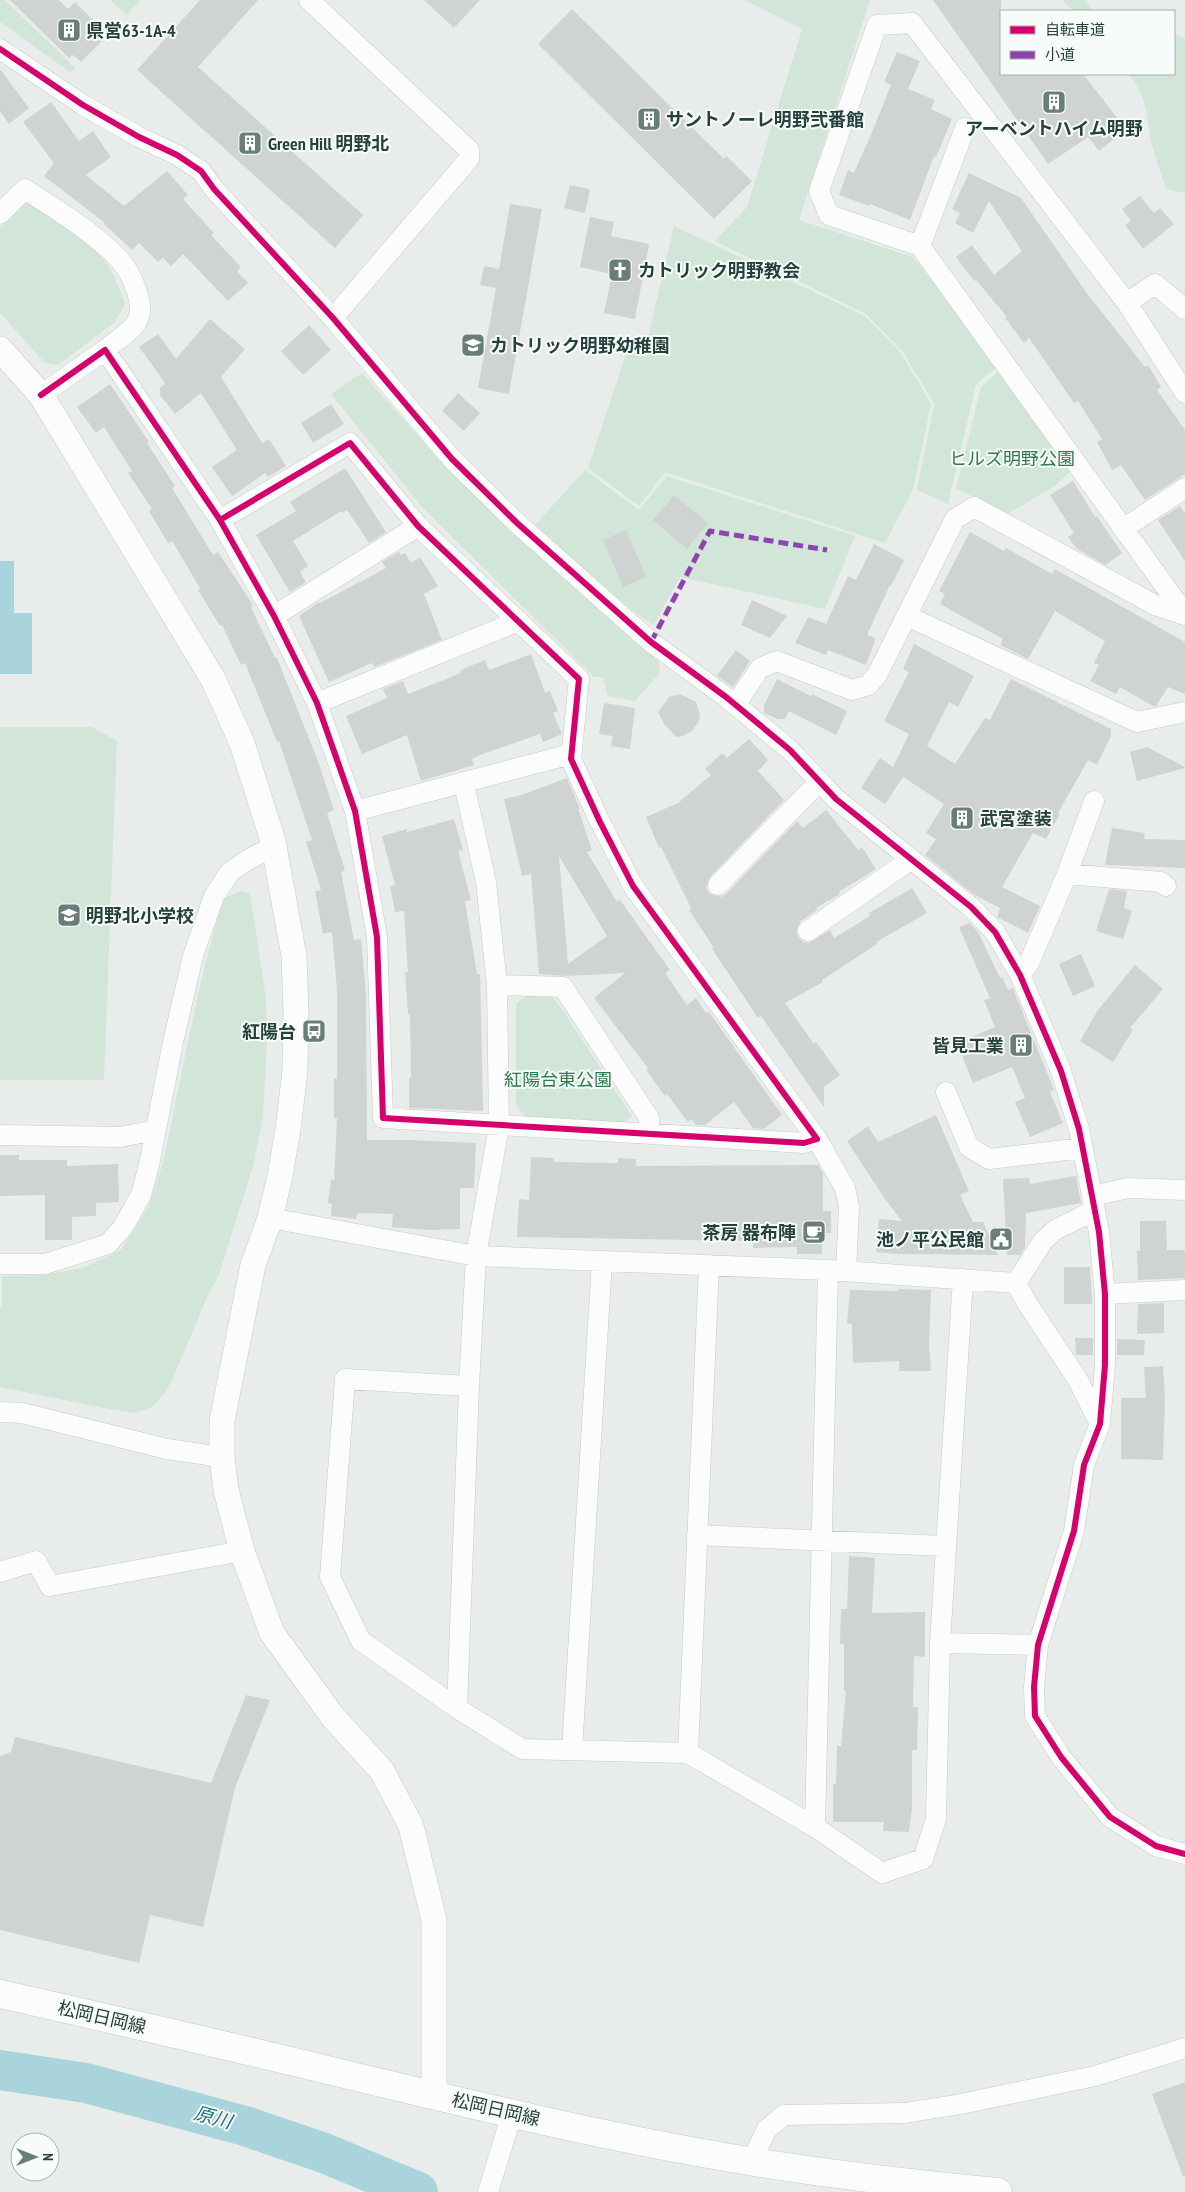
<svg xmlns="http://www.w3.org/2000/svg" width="1185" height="2192" viewBox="0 0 1185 2192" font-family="'PT Sans Narrow','Noto Sans JP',sans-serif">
<rect width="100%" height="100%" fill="#e8edeb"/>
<!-- green -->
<path fill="#d1e6d8" d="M0 0H5L75 68 71 73 0 22Z
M110 0H141L126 15Z
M745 0H870L799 220 913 257 999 366 976 384 948 504 917 490 934 404 903 352 866 314 715 241 747 207 802 29Z
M1062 0H1086L1093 11H1073Z
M1174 33 1185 39V193L1166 189C1161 174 1156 159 1152 145 1146 118 1148 94 1127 74H1174Z
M26 203C45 209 97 248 107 264 115 277 120 290 125 304L114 323 58 365 45 363 0 313V228Z
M674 226 865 316 901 353 931 404 913 490 885 543 665 472 639 506 588 468 631 339 647 342Z
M1001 369 1075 467 1055 486 1009 513 956 489 981 387Z
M362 373 441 462 659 662 660 673 635 701 608 696 603 677H594L422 507 331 394Z
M585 470 639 510 667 476 855 536 825 609 680 577 654 625 614 599 533 527Z
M0 727H92L117 741 104 1080H0Z
M241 891 250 893 266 999 267 1044 263 1116 253 1166 219 1275 207 1297 174 1376 165 1393 152 1407 135 1413 109 1409 0 1387V1309L2 1307V1276L45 1275 85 1267 121 1250 149 1206 163 1163 199 989 221 904 226 897Z
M529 994 551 996 560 1006 632 1116 621 1126 526 1118 516 1104V1004Z"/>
<!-- water -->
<path fill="#a9d4db" d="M0 561H14V613H32V674H0Z"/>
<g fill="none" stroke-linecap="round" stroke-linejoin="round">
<!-- river -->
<path stroke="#a9d4db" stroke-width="40" d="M0 2070 86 2083 245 2126 324 2153 418 2192"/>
</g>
<!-- building -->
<path fill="#cfd4d2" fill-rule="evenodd" d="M10 0H59L68 9 75 2 100 27 94 34 102 41 81 62 73 55 69 58Z
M200 0H258L198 67 363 215 335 248 137 70Z
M424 0H480L454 28Z
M933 0H1001V74H1083L1126 129 1099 151 1088 137 1048 164Z
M572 9 724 159 726 156 752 181 714 219 538 44Z
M897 52 920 61 908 89 935 100 931 109 952 119 936 157 934 156 910 220 870 204 869 206 839 195 848 170 854 173 872 132 891 85 884 82Z
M0 69 29 108 9 124 0 111Z
M51 102 79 141 93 131 111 157 86 175 124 206 167 171 188 195 183 199 214 233 211 235 241 267 237 271 248 283 228 301 183 254 171 266 163 258 158 262 139 243 132 250 104 224 105 223 44 176 54 163 23 122Z
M969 173 1021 198 1086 292 1145 367 1148 365 1161 387 1157 390 1185 430V474L1145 500 1121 465 1112 470 1097 442 1102 439 1078 401 1074 403 1029 338 1024 343 1005 318 1007 317 976 280 974 281 956 257 972 245 994 275 1022 251 989 201 973 233 955 223 960 213 952 209Z
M570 185 590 189 585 213 564 208Z
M1140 196 1154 213 1160 208 1174 224 1143 249 1125 225 1131 221 1122 209Z
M510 204 542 209 509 394 478 388 496 288 480 285 484 266 499 269Z
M590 217 614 222 611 236 649 244 635 319 604 313 612 274 580 267Z
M210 319 245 349 221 377 262 443 269 439 286 466 268 477 265 473 232 496 212 467 237 450 201 393 175 414 160 395V388L165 384 163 380 139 347 158 334 176 359Z
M309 325 331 350 303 375 281 351Z
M110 384 149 442 147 443 175 486 172 488 213 555 218 552 253 605 251 607 275 658H277L318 761 334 810 327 813 345 870 341 872 354 940 361 939 366 994 367 1140H409L476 1143 474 1188H460V1229L429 1230 392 1227 393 1214 357 1213 356 1219 331 1216 332 1204 328 1203 331 1179 334 1180 337 1118H334V1079H337V989L332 932 323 934 315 891 321 890 306 842 312 840 279 741 277 742 245 663 241 665 222 625 220 626 198 590 200 588 172 541 168 543 149 511 152 509 128 473 132 471 104 427 96 433 77 407Z
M458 393 480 413 464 431 442 411Z
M331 404 344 424 313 443 301 423Z
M345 468 386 532 369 543 347 510 342 513 341 511 293 541 308 566 300 572 306 582 290 592 256 535 296 511 290 502Z
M1073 481 1095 517 1097 516 1122 553 1105 565 1077 549 1068 537 1074 533 1050 495Z
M674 495 708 523 687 549 653 520Z
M1180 506 1185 513V561L1158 520Z
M626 530 646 577 623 587 603 540Z
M970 532 1004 551 1006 548 1052 574 1055 569 1185 642V694L1168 687 1156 706H1153L1120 687 1116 694 1090 681 1099 665 1094 663 1105 641 1055 611 1028 659 1000 645 1003 639 940 604 945 594 939 591Z
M874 544 904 560 891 586 890 585 867 635 876 638 866 665 828 650 826 655 795 643 808 617 826 624 848 576 856 580Z
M399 552 401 555 405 553 411 563 420 557 438 586 424 594 442 640 374 667 372 663 329 682 299 616 319 602 320 603 386 568 382 562Z
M752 600 787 616 770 638 741 625Z
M914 644 974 676 958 707 949 702 927 746 955 764 985 718 990 720 1011 679 1111 729V736L1097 765 1088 760 1058 813 1060 814 1046 839 1033 833 1002 887 1040 906 1028 933 997 917 1000 908 973 894 925 855 936 839 926 833 944 804 903 777 885 804 861 788 880 758 893 767 909 734 884 721 909 672 903 669Z
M736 650 750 661 733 687 717 676Z
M531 654 545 693 550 691 558 711 553 713 562 734 543 742 540 734 480 755 472 759 474 765 421 781 407 735 362 754 346 716 387 698 383 689 403 681 408 694 461 673 460 670 485 660 489 670Z
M777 679 811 696 812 694 847 711 836 735 789 711 785 719H778L764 713V705Z
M680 694 696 702 700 715 699 721 692 731 683 736 676 737 664 724 658 712 669 697Z
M604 703 635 708 630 749 611 746 613 736 599 734Z
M749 739 768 760 758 771 784 800 710 877 706 888 710 894 721 897 726 894 797 821 803 828 826 810 858 850 862 847 876 869 839 892 840 894 816 908 817 910 801 921 796 932 799 938 803 942 809 943 830 930 834 938 870 916 869 913 912 888 927 913 876 942 877 944 822 980 823 982 785 1003 814 1044 816 1042 840 1075 824 1087V1107L761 1016 758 1018 712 949 714 948 689 910 691 908 661 847 659 848 646 817 678 803 711 775 705 769 722 753 727 758Z
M1147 747 1185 767V768L1137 781 1130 752Z
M567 778 580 809H578L592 850 587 852 617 902 620 900 670 970 665 973 687 1005 696 998 706 1013 709 1012 782 1115 764 1129 753 1128 734 1102 705 1125H696L692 1119 688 1122 667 1094 665 1096 646 1070 648 1068 594 998 625 973 567 976 539 974 531 874 522 876 504 799 522 795ZM559 856 607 936 568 964Z
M454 819 463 850 458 851 471 900 465 901 477 974H480L483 1111 409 1108V1078H411L410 1014H408L405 972H408L404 911 395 912 390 886 395 885 382 836 407 829V832Z
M1112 828 1145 833 1144 839 1185 840V868L1105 865Z
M1109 889 1127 891 1124 908 1132 911 1123 939 1096 931Z
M970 923 978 932 1000 978 1002 977 1008 990 1013 988 1054 1090 1050 1092 1063 1123 1030 1137 1015 1102 1025 1098 1012 1067 973 1083 957 1043 995 1027 984 1000 990 998 959 927Z
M1081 954 1095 986 1073 996 1059 964Z
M1135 965 1163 989 1130 1028 1133 1030 1113 1062 1080 1041 1098 1010Z
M936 1115 969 1191 960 1195 973 1222H983L998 1255 898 1254 876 1252 879 1219 902 1221 885 1199 847 1141 868 1126 878 1142Z
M0 1155H19V1160H67V1166L118 1164 119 1202 96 1203V1216L72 1217V1240H45V1195L0 1196Z
M531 1157 554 1158V1162L618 1163V1158L636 1159V1166L818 1165 823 1173V1211H831V1233H822V1254H797V1247L753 1248V1241L517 1237 519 1199 529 1200Z
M1076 1176 1081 1203 1026 1213 1025 1247 1020 1255H1007L1003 1179 1029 1178 1030 1184Z
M1140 1221H1166L1167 1250H1185V1278L1138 1280 1137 1251H1140Z
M1064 1267H1090L1092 1304H1064Z
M898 1289 931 1290 929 1346 931 1371H899V1361L853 1363 852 1324 847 1323 850 1290 898 1291Z
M1164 1303V1333L1137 1334 1138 1304Z
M1075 1338H1093V1355H1076Z
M1117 1339 1145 1340 1144 1355H1117Z
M1163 1366 1165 1398 1163 1460 1121 1459V1398H1146L1144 1367Z
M849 1556 875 1558 872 1613 925 1612V1657L914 1656 913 1707H918L917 1750H912V1808L909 1832 883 1831 884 1822H833V1784H836L837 1746H841L846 1691H844V1644H840L841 1609H847Z
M246 1695 270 1700 235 1788 203 1927 150 1915 139 1963 0 1930V1756L11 1752 15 1737 211 1783Z
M1185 2082V2176H1183L1152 2094Z"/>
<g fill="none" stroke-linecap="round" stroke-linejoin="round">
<!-- minor casing -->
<g stroke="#c5cac8" stroke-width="21">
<path id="minor" d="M309 0 469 150V159L333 318
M0 49 83 105 139 137 177 155 201 171 214 189 333 318 452 459 517 523 651 642 726 697 790 750 836 799 971 907 995 932 1020 975 1061 1071 1079 1129 1099 1232 1105 1294V1365L1100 1424 1084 1465 1074 1531 1038 1645 1034 1687 1035 1716 1061 1757 1110 1817 1156 1846 1185 1854
M0 214 25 189C56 210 91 230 117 257 130 270 148 306 136 323 130 333 114 342 105 350
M920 246 965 128
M1127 303 1155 284 1185 309
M1185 393 1127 303 912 23 877 25 819 191 829 215 920 246 1185 614
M41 395 105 350 220 520 350 443 418 526 579 679 571 759 600 822 633 886 817 1139 804 1143 383 1118 377 937 355 811 317 703 274 616 220 520
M1123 529 1185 488
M274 616 418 526
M907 616 1137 722 1185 712
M317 703 519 621
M735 705 760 668 777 661 852 690 868 685 877 675 955 519 974 507 1155 605 1185 615
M355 811 571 754
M1067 874 1161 882 1166 886
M718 885 819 782
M808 931 910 860
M1020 975 1029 963 1067 874 1094 801
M497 985 563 987 649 1118V1133
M946 1092 969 1147 989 1159 1083 1148
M0 1135 120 1137 156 1130
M817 1139 845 1188 849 1207 846 1271
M1093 1196 1128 1188 1185 1190
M270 1218 476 1256 828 1270 1016 1283 1027 1303 1078 1380 1100 1424
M0 1264H45L108 1244 123 1227 141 1195 149 1165 173 1042 193 956 214 896 230 872 249 859 274 846
M1016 1283 1043 1241 1055 1230 1095 1210
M1105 1294 1185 1290
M469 1386 345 1379 330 1577 361 1641 457 1708 522 1749 688 1753 815 1827 882 1873 923 1859 936 1819 940 1643 963 1279
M0 1412 22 1413 167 1449 222 1457
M697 1535 944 1546
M0 1572 36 1561 50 1586 242 1551
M940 1643 1038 1645
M457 1708 469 1386 476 1256 499 1126 497 985 486 882 464 784
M572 1750 602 1261
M688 1753 709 1265
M815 1827 828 1270
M751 2162 767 2129 784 2115 905 2113 961 2104 1095 2076 1185 2048
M488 2192 512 2114"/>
</g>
<!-- tertiary casing -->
<g stroke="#c5cac8" stroke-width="26">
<path id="tertiary" d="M0 349 41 395 213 679 242 743 273 841 294 956 296 1011 295 1071 288 1129 280 1176 270 1218 253 1265 222 1421V1457L226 1490 242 1551 272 1633 333 1717 382 1771 411 1826 434 1920V2095"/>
</g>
<!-- secondary casing -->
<g stroke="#c3cbc8" stroke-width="29">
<path id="secondary" d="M0 1994C115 2020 230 2046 344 2074 478 2106 613 2139 749 2161 831 2175 915 2184 998 2192"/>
</g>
<!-- minor -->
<use href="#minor" stroke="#fcfcfc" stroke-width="20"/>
<!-- tertiary -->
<use href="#tertiary" stroke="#fcfcfc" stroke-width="25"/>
<!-- secondary -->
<use href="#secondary" stroke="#fcfcfc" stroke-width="28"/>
<!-- quiet -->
<path stroke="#8e44ad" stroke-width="5" stroke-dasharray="10 5" stroke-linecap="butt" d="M651 642 710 531 827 550"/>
<!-- cycleway casing -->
<g stroke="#f7fbf9" stroke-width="9">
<path id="cycleway" d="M0 49 83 105 139 137 177 155 201 171 214 189 333 318 452 459 517 523 651 642 726 697 790 750 836 799 971 907 995 932 1020 975 1061 1071 1079 1129 1099 1232 1105 1294V1365L1100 1424 1084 1465 1074 1531 1038 1645 1034 1687 1035 1716 1061 1757 1110 1817 1156 1846 1185 1854
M41 395 105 350 220 520 350 443 418 526 579 679 571 759 600 822 633 886 817 1139 804 1143 383 1118 377 937 355 811 317 703 274 616 220 520"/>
</g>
<!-- cycleway -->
<use href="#cycleway" stroke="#d6006c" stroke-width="6"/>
</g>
<!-- icons -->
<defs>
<g id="building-square" transform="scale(1.25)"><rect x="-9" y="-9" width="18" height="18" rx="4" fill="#697e78" stroke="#f7fbf9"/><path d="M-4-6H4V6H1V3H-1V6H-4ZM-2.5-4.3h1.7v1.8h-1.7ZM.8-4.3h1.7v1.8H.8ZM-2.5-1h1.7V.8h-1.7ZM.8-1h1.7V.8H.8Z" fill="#fff"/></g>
<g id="church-square" transform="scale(1.25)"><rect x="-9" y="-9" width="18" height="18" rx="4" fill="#697e78" stroke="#f7fbf9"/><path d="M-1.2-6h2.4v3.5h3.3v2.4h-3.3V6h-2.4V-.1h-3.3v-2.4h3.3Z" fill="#fff"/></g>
<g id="school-square" transform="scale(1.25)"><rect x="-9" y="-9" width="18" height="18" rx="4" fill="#697e78" stroke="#f7fbf9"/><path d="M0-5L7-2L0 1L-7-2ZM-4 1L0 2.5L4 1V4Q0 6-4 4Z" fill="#fff"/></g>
<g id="bus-square" transform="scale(1.25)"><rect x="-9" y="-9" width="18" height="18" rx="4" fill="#697e78" stroke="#f7fbf9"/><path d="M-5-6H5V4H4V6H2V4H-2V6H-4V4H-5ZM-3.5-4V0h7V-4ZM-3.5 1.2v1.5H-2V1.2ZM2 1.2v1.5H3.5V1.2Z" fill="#fff"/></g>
<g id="cafe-square" transform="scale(1.25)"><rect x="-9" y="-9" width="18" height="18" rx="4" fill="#697e78" stroke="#f7fbf9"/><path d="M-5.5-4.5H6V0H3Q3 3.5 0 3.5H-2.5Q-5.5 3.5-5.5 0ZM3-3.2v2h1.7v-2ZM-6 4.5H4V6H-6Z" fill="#fff"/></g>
<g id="civic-square" transform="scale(1.25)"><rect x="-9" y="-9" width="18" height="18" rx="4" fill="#697e78" stroke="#f7fbf9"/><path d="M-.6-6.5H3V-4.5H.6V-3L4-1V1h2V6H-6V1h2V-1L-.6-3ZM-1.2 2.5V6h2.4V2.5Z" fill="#fff"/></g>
</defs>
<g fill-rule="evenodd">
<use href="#building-square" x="69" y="30"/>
<use href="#building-square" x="1054" y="102"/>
<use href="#building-square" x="649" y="119"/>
<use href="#building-square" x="250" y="143"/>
<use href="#church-square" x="620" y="270"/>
<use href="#school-square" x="473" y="345"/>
<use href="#building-square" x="962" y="818"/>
<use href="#school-square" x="69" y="915"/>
<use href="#bus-square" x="314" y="1031"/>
<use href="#building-square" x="1021" y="1045"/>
<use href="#cafe-square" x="814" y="1232"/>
<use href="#civic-square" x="1001" y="1239"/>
</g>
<g text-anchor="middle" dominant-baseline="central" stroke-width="4" stroke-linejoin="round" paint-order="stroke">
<!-- poi labels -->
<g font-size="18" font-weight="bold" fill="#24423a" stroke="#f7fbf9" text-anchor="start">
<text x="86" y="30">県営63-1A-4</text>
<text x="666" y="119">サントノーレ明野弐番館</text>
<text x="1054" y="128" text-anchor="middle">アーベントハイム明野</text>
<text x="268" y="143">Green Hill 明野北</text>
<text x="638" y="270">カトリック明野教会</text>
<text x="490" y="345">カトリック明野幼稚園</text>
<text x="980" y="818">武宮塗装</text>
<text x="86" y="915">明野北小学校</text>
<text x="296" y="1031" text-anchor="end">紅陽台</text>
<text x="1004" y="1045" text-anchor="end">皆見工業</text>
<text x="796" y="1232" text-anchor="end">茶房 器布陣</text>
<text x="984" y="1239" text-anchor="end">池ノ平公民館</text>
</g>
<!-- park labels -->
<g font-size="18" fill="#2d7a4b" stroke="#f7fbf9">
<text x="1012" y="458">ヒルズ明野公園</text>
<text x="558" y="1079">紅陽台東公園</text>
</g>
<!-- street labels -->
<g font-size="18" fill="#24423a" stroke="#f7fbf9">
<text transform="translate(102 2017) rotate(13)">松岡日岡線</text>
<text transform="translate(496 2109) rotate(13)">松岡日岡線</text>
</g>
<!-- water labels -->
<g font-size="19" font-style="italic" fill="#1c6f80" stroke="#f7fbf9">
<text transform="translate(213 2117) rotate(15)">原川</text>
</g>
</g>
<!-- legend -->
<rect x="1000" y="10" width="175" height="65" fill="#f7fbf9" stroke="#a3b1ad"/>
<rect x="1010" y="26" width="25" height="8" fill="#d6006c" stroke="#a3b1ad"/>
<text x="1045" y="35" font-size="15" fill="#24423a">自転車道</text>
<rect x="1010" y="51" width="25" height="8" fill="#8e44ad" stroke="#a3b1ad"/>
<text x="1045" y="60" font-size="15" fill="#24423a">小道</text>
<!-- north arrow -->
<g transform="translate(35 2157) rotate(90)"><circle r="24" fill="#f7fbf9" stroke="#a3b1ad"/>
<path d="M0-4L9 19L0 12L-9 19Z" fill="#697e78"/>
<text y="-8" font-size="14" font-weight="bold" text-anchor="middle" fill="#24423a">N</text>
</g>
</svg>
